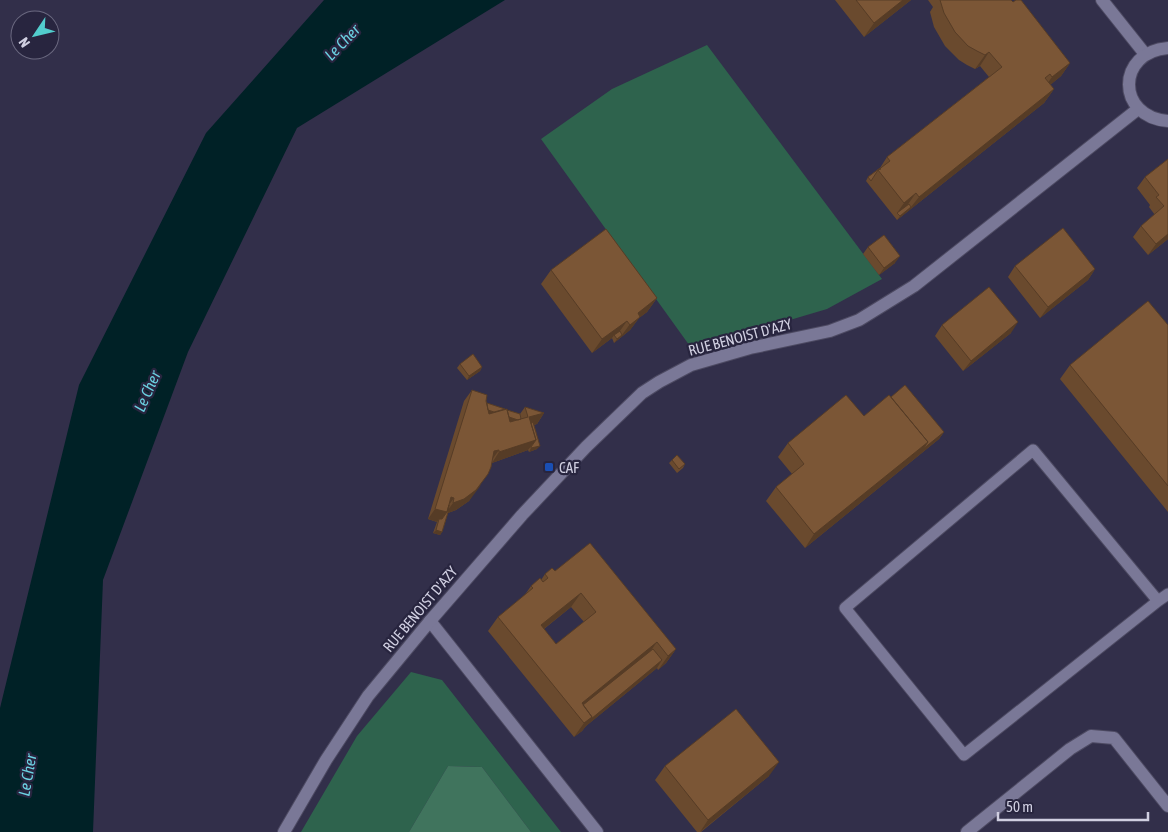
<svg xmlns="http://www.w3.org/2000/svg" width="1168" height="832" viewBox="0 0 1168 832" font-family="'Asap Condensed',sans-serif">
<rect width="100%" height="100%" fill="#322f4a"/>
<!-- green -->
<path fill="#2e634d" d="M707 45 882 279 827 309 692 349 541 139 612 89Z
M411 672 442 680 561 832H531L482 767 448 766 409 832H301L357 736Z"/>
<!-- forest -->
<path fill="#40745d" d="M448 766 482 767 531 832H409Z"/>
<!-- water -->
<path fill="#002126" d="M324 0H505L297 128 188 352 103 580 93 832H0V708L79 385 206 133Z"/>
<g fill="none" stroke-linecap="round" stroke-linejoin="round">
<!-- service casing -->
<g stroke="#4d4a62" stroke-width="13">
<path id="service" d="M1158 601 1033 450 845 608 964 755 1158 601 1168 594"/>
</g>
<!-- minor casing -->
<g stroke="#4d4a62" stroke-width="14">
<path id="minor" d="M1102 0 1145 54
M430 621 597 832
M967 832 1070 749 1091 736 1114 738 1168 806"/>
</g>
<!-- tertiary casing -->
<g stroke="#4d4a62" stroke-width="14">
<path id="tertiary" d="M1168 48C1116 52 1116 117 1168 121
M284 832 326 760 368 696 430 621 522 515 586 447 642 393 659 382 691 365 750 348 830 331 859 320 914 286 1138 109"/>
</g>
<!-- service -->
<use href="#service" stroke="#7a7897" stroke-width="11"/>
<!-- minor -->
<use href="#minor" stroke="#7a7897" stroke-width="12"/>
<!-- tertiary -->
<use href="#tertiary" stroke="#7a7897" stroke-width="12"/>
</g>
<!-- wall -->
<path fill="#6a4a2e" fill-rule="evenodd" d="M835 0H911L864 37Z
M928 0H1011L1070 63 1061 76 1050 85 1054 89 1044 103 897 220 866 181 868 177 880 168 887 157 989 77 980 66 975 69 967 65 959 60 945 46 934 27 930 12 933 7Z
M1168 159V239L1148 255 1133 237 1141 226 1155 215 1149 207 1150 205 1137 188 1145 177Z
M868 247 895 263 879 275 863 254Z
M1015 266 1095 269 1088 280 1040 318 1008 277Z
M551 270 657 298 647 312 639 318 630 330 614 343 612 338 592 353 541 284Z
M942 325 1011 333 963 371 935 336Z
M1168 325V512L1060 379 1070 365Z
M460 364 482 367 480 371 467 380 457 368Z
M472 390 486 401 487 403 520 414 525 407 544 413 537 424 534 425 537 449 529 452 528 450 492 463 469 501 456 510 448 513 442 532 440 535 433 533 437 522 428 519 464 401Z
M891 397 944 432 939 439 805 548 766 501 776 487 792 474 778 457 788 443 864 416Z
M672 460 685 464 683 468 677 473 669 463Z
M555 571 676 649 666 663 658 670 657 668 586 726 582 731 574 737 488 631 498 617 524 596 531 586 541 580 545 574ZM571 607 584 622 556 644 544 629Z
M665 766 769 776 701 832H697L655 780Z"/>
<!-- shaded-wall -->
<path fill="#563c26" d="M903 0H911L864 37 874 23Z
M989 52 980 66 975 69 985 55Z
M1070 63 1061 76 1038 95 1045 87 1052 77Z
M1054 89 1044 103 897 220 900 216 911 207 919 197Z
M916 193 906 207 897 213 904 203Z
M1168 234V239L1148 255 1156 244Z
M900 256 895 263 879 275 884 268Z
M1095 269 1088 280 1040 318 1048 307Z
M657 298 647 312 639 318 630 330 614 343 617 339 622 335 638 313Z
M627 321 617 335H614L612 338 592 353 602 339Z
M1018 322 1011 333 963 371 971 361Z
M482 367 480 371 467 380 469 376Z
M481 408 521 421 519 424 478 412Z
M544 413 537 424 525 427 529 417Z
M944 432 939 439 918 456 923 449Z
M536 440 528 450 492 463 499 452Z
M928 442 918 456 805 548 814 534Z
M540 446 537 449 529 452 531 448Z
M499 450 491 461 494 451Z
M481 485 469 501 456 510 445 514 453 503Z
M451 497 454 498 446 509Z
M435 509 447 512 439 523V519L437 522 428 519Z
M436 530 442 532 440 535 433 533Z
M581 593 571 607 531 639 541 625Z
M657 642 647 656 578 712 582 703Z
M676 649 666 663 658 670 668 656Z
M662 660 657 668 586 726 582 731 574 737 584 723Z
M779 762 769 776 700 832 708 820Z"/>
<!-- building -->
<path fill="#7b5636" stroke="#563c26" fill-rule="evenodd" d="M856 0H903L874 23Z
M940 0H1011L1013 2 1016 0H1021L1070 63 1052 77 1050 74 1045 78 1054 89 919 197 916 193 904 203 878 170 890 161 887 157 1002 67 989 52 985 55 977 51 968 46 955 32 944 13Z
M1168 159V234L1156 244 1141 226 1164 206 1156 197 1159 195 1145 177Z
M880 168 881 169 878 170 871 181 868 177Z
M909 204 911 207 900 216 897 213Z
M1063 228 1095 269 1048 307 1015 266Z
M606 229 657 298 638 313 640 317 630 325 627 321 602 339 551 270Z
M884 235 900 256 884 268 868 247Z
M989 287 1018 322 971 361 942 325Z
M1148 301 1168 325V486L1070 365Z
M620 331 622 335 617 339 614 335Z
M473 354 482 367 469 376 460 364Z
M905 385 944 432 923 449 928 442 891 397Z
M472 390 487 395 486 401 489 414 507 409 510 422 528 417 525 407 544 413 529 417 536 440 499 452V450L494 451 491 467 488 474 476 490 464 499 453 503 454 498 451 497 447 512 435 509Z
M846 395 864 416 889 395 928 442 814 534 776 487 804 464 788 443Z
M487 403 505 409 494 412 488 410Z
M507 410 520 414 521 419 518 420 509 417Z
M533 422 540 446 531 448V447L536 440 531 423Z
M677 455 685 464 679 469 672 460Z
M449 505 448 511 449 509 442 532 436 530 439 519H442L447 512Z
M590 543 676 649 668 656 657 642 582 703 592 717 584 723 498 617 533 588 531 586 540 578 543 582 548 578 545 574 552 568 555 571ZM581 593 596 612 556 644 541 625Z
M653 649 662 660 591 719 592 717 583 705Z
M736 709 779 762 708 820 665 766Z"/>
<!-- markers -->
<rect fill="#1a4fb4" stroke="#28253f" stroke-width="2" x="544" y="462" width="10" height="10" rx="2.5"/>
<g text-anchor="middle" dominant-baseline="central" stroke-width="4.5" stroke-linejoin="round" paint-order="stroke">
<!-- street labels -->
<g font-size="15" fill="#d0cfe1" stroke="#28253f">
<text transform="translate(740 337) rotate(-15)">RUE BENOIST D'AZY</text>
<text transform="translate(420 609) rotate(-50)">RUE BENOIST D'AZY</text>
</g>
<!-- poi labels -->
<g font-size="15" fill="#d0cfe1" stroke="#28253f" text-anchor="start">
<text x="559" y="467">CAF</text>
</g>
<!-- water labels -->
<g font-size="16" font-style="italic" fill="#6bd2e2" stroke="#28253f">
<text transform="translate(342 42) rotate(-46)">Le Cher</text>
<text transform="translate(147 391) rotate(-66)">Le Cher</text>
<text transform="translate(27 775) rotate(-80)">Le Cher</text>
</g>
</g>
<!-- north arrow -->
<g transform="translate(35 35) rotate(235)"><circle r="24" fill="#28253f" stroke="#6b6980"/>
<path d="M0-4L9 19L0 12L-9 19Z" fill="#52cdcd"/>
<text y="-8" font-size="14" font-weight="bold" text-anchor="middle" fill="#d0cfe1">N</text>
</g>
<!-- scale -->
<path d="M998 812v8h150v-8" fill="none" stroke="#d0cfe1" stroke-width="2.5"/>
<text x="1006" y="812" font-size="15" fill="#d0cfe1" stroke="#28253f" stroke-width="4" paint-order="stroke">50 m</text>
</svg>
